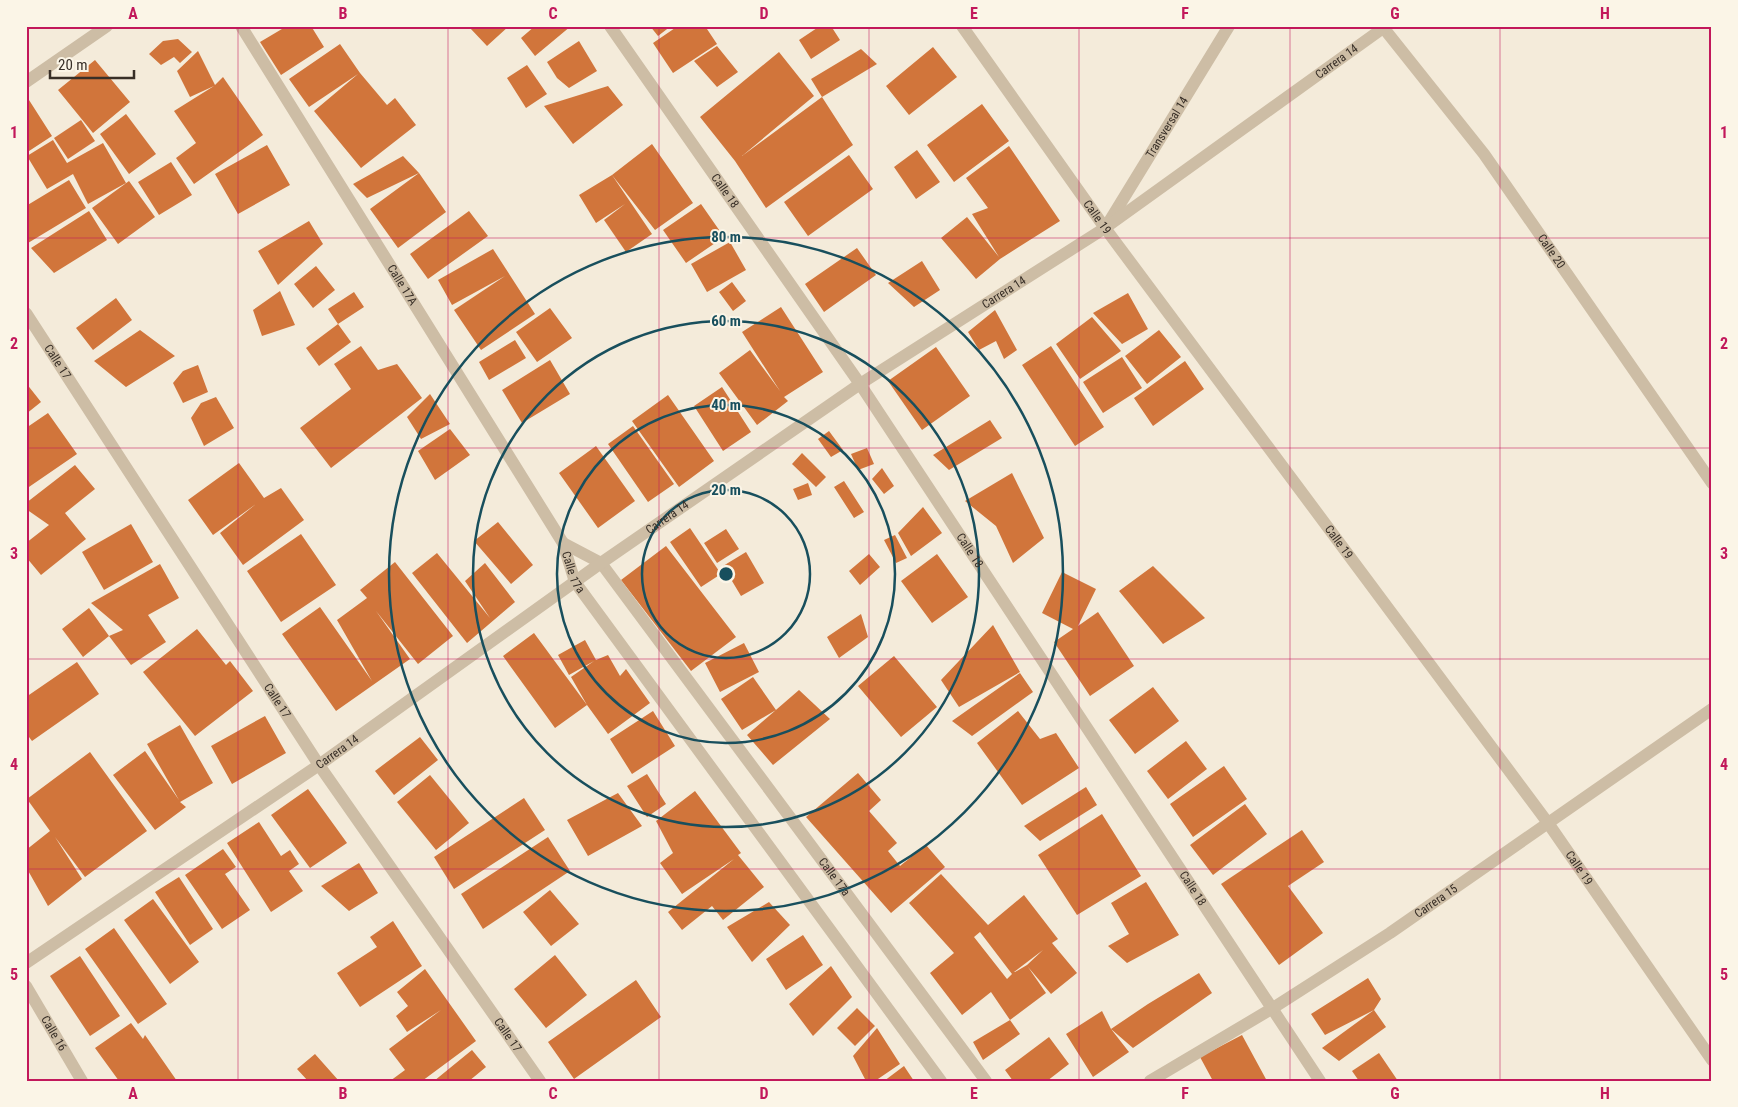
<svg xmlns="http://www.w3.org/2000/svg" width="1738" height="1107" viewBox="0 0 1738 1107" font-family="'Roboto Condensed',sans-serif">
<rect width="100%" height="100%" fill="#f4ebda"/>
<!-- building -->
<path fill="#d1753b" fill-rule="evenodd" d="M287 26H311L324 47 281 75 260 42Z
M472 26H509L487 46 470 28Z
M535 26H571L535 56 521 38Z
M650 26H671L658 36Z
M678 26H705L717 44 673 73 653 43Z
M820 26H831L840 40 811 59 799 40Z
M178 39 192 52 180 63 174 57 161 65 149 54 163 41Z
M579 41 597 71 569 88 557 78 547 62Z
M340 44 360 73 387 105 395 98 416 125 361 168 314 111 358 74 309 107 289 79Z
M717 46 738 72 717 87 694 61Z
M933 47 957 77 909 115 886 86Z
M861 49 877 64 822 97 811 79Z
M198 51 215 85 223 77 263 135 194 184 176 158 196 143 174 111 214 86 190 97 177 71Z
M779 52 814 96 742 156 822 97 853 145 766 208 735 161 700 117Z
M95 60 130 102 93 133 58 90Z
M527 65 547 94 526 108 507 78Z
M608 86 623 105 573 144 544 106Z
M29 100 52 136 26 153V102Z
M982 104 1009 141 954 182 927 145Z
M126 114 156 154 129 174 100 134Z
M81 120 95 141 68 159 54 138Z
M53 140 67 163 103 143 126 183 88 204 73 174 47 189 27 156Z
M652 144 693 203 655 230 612 175 652 234 626 252 604 220 625 204 596 223 579 195 612 175Z
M267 145 290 185 238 214 215 174Z
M1009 146 1060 221 1000 259 976 279 941 238 967 217 999 257 972 214 988 208 966 178Z
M917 150 940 182 916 199 894 167Z
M849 155 873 189 808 236 784 202Z
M403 156 419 173 367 198 353 184Z
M171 162 192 195 159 215 138 182Z
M419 173 446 212 398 248 370 209Z
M69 180 86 208 28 243 26 206Z
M129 181 155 217 118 244 92 208Z
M701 204 724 237 686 263 663 230Z
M89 211 107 240 54 273 31 248Z
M469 211 488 236 428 279 410 254Z
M309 221 323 244 278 285 258 251Z
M730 242 746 270 707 292 691 264Z
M857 248 876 275 824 312 805 284Z
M493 249 535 314 481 350 454 310 505 276 452 305 438 280Z
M922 261 940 290 914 307 888 283Z
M316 266 335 290 313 308 294 284Z
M732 282 746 301 733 311 719 292Z
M280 291 295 325 262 336 253 310Z
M354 292 364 307 338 324 328 309Z
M1128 293 1148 329 1122 344 1093 313Z
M116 298 132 320 93 350 76 328Z
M781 307 823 372 784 397 788 401 757 425 719 373 750 350 780 391 742 332Z
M550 308 572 338 537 362 516 332Z
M995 310 1017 350 1004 359 996 341 979 350 968 332Z
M1092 317 1121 351 1080 379 1056 344Z
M338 324 351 342 319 366 306 348Z
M140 330 175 356 126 387 94 361Z
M1159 330 1181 357 1147 384 1125 356Z
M515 340 526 358 489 380 479 362Z
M361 346 378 370 397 364 422 398 331 468 300 428 351 389 334 364Z
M1051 346 1104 427 1075 446 1022 365Z
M936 347 970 396 922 430 888 381Z
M1122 357 1142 388 1103 413 1083 382Z
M550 360 570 394 522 423 502 390Z
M1185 361 1204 389 1153 426 1134 398Z
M198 365 208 392 183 403 173 383 183 371Z
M26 383 41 402 26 414Z
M722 387 751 432 723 451 694 406Z
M430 394 450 424 421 439 407 417Z
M668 395 714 461 679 487 632 421Z
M216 397 234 428 204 446 191 418 201 403Z
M48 413 77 454 26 489V428Z
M990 420 1002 438 949 470 933 455Z
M633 426 674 484 648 502 608 444Z
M450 429 470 455 435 480 418 451Z
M829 431 843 450 831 457 818 439Z
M596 446 635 501 598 528 559 473Z
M867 448 874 464 858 470 851 454Z
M802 453 826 477 816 487 792 464Z
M239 463 264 498 281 488 304 520 243 565 220 533 256 504 213 535 188 500Z
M75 465 95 489 65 513 86 539 41 575 26 557V543L49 525 26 509V503Z
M882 468 894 486 884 494 872 479Z
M1012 473 1044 538 1013 563 996 526 965 501Z
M844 481 864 512 854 518 834 487Z
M808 483 812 495 798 500 793 489Z
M923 507 942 533 911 556 898 533Z
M498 522 533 565 511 584 474 541Z
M131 524 153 562 104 590 82 552Z
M690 528 721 574 701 587 670 542Z
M726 529 739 549 717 563 704 543Z
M301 534 336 585 281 622 247 571Z
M895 535 907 558 896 563 884 540Z
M666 546 736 637 691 671 621 580Z
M746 552 764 583 741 596 723 566Z
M437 553 490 618 465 581 485 563 515 602 467 643 412 573Z
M869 554 880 567 860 585 849 571Z
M937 554 968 597 932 623 901 581Z
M395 562 453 636 418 664 376 611 410 659 336 711 282 634 320 607 372 681 337 620 367 598 360 590Z
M160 564 179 598 148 615 166 642 131 665 109 636 123 630 91 603Z
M1153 566 1205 618 1163 644 1119 591Z
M1062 572 1096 589 1078 626 1098 612 1134 666 1090 696 1054 642 1073 629 1042 613Z
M89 608 109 636 83 657 62 629Z
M861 614 868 637 839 658 827 637Z
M993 625 1020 672 959 707 941 680Z
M197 629 226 665 230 661 253 691 195 736 143 672Z
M534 633 587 705 571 677 594 661 569 675 558 655 585 640 596 660 608 655 620 676 626 669 650 703 608 734 587 705 555 728 503 656Z
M744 643 759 672 720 692 705 663Z
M894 656 937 707 901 737 858 686Z
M77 662 99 694 32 741 26 733V697Z
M1020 673 1033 692 972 736 952 721Z
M753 677 776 710 742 730 721 699Z
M1153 687 1179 721 1135 754 1109 720Z
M799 690 830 719 773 765 747 735Z
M653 711 675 746 632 774 610 739Z
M1018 711 1040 739 1056 733 1079 768 1022 805 977 743Z
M265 716 286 753 232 784 211 746Z
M180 725 213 783 180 802 186 807 155 830 113 775 145 751 179 800 147 744Z
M420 737 438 760 394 795 375 771Z
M1186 741 1207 769 1168 799 1147 771Z
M90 752 147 831 85 877 55 837 82 879 48 906 26 867V850L50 831 27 799Z
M1224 766 1247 799 1193 837 1170 804Z
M858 773 881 800 869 811 897 843 888 851 900 866 926 845 945 867 891 913 806 817Z
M647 774 666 804 647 817 627 786Z
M430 775 469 823 436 850 397 802Z
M1086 787 1097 805 1040 841 1024 826Z
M308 789 347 843 310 868 271 815Z
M695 791 741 853 738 855 764 887 723 920 712 906 682 930 668 912 734 859 682 894 660 863 673 853 656 821Z
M618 793 642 826 588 856 567 820Z
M524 798 545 830 454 889 434 857Z
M1245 804 1267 834 1213 875 1190 845Z
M1102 814 1141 876 1077 915 1038 855Z
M259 822 281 856 290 850 299 864 289 871 303 891 271 912 227 843Z
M1302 830 1324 862 1288 886 1323 933 1279 965 1221 884Z
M548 837 570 871 483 929 461 894Z
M223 849 236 867 225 874 250 910 222 929 185 875Z
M359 863 378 893 349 911 321 886Z
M941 874 988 925 1024 895 1058 939 1052 943 1077 973 1051 994 1028 967 1046 993 1010 1020 991 992 962 1015 930 973 954 953 909 903ZM980 932 1012 974 1007 979 974 937ZM1043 950 1027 965 1015 972H1014Z
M179 877 213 929 190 945 155 892Z
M1146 882 1179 935 1127 963 1108 946 1129 934 1111 903Z
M550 890 579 924 551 946 523 912Z
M153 899 199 962 170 984 124 920Z
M769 902 790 925 752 962 727 927Z
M393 921 422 966 360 1007 337 973 377 947 370 937Z
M114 928 167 1004 138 1024 85 949Z
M803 935 823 965 786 990 766 959Z
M555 955 587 995 546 1028 514 989Z
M80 956 120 1016 90 1036 50 976Z
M831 966 852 997 813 1036 789 1004Z
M425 969 476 1041 422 1081H390L405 1070 389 1049 441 1010 407 1032 396 1016 408 1006 397 992Z
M1199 973 1212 993 1133 1048 1111 1029 1129 1052 1093 1077 1066 1034 1102 1011 1111 1029 1148 1004Z
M1368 978 1381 999 1374 1010 1325 1035 1311 1014Z
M636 980 661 1017 574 1079 548 1042Z
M857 1008 875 1026 855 1046 837 1028Z
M1374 1010 1386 1027 1339 1061 1322 1048Z
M1010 1020 1020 1034 983 1060 973 1042Z
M131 1023 143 1039 145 1035 177 1081H119L95 1048Z
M877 1028 900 1064 875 1081H866L853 1056Z
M1242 1035 1267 1081H1213L1200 1057Z
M1049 1037 1069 1064 1047 1081H1013L1005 1070Z
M472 1050 486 1067 469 1081H434Z
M1379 1053 1398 1081H1359L1352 1071Z
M315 1054 339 1081H308L297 1069Z
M904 1066 914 1081H884Z"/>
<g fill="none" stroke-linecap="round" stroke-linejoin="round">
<!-- minor -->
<g stroke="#cdbda5" stroke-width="12">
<path id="s1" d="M241 26 563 543 575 582 941 1081"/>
<path id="s2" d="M610 26 860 384 1320 1081"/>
<path id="s3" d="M962 26 1105 228 1548 823 1712 1060"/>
<path id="s4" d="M1382 26 1484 154 1712 483"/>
<path d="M26 82 107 26"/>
<path id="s5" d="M1109 222 1229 26"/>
<path id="s6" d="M26 313 319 765 540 1081"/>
<path id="s7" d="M563 543 601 563 986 1081"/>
<path id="s8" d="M26 963 319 765 601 563 860 384 1105 228 1386 26"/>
<path id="s9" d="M26 986 82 1081"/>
<path id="s10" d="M1150 1081 1273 1008 1390 933 1712 709"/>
</g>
</g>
<!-- grid -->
<path fill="none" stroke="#c2185b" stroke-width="1" stroke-opacity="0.55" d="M238 26V1081M448 26V1081M659 26V1081M869 26V1081M1079 26V1081M1290 26V1081M1500 26V1081M26 238H1712M26 448H1712M26 659H1712M26 869H1712"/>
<!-- distance rings -->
<g fill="none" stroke="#184f5d" stroke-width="2.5">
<circle cx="726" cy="574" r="84"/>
<circle cx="726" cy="574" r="169"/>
<circle cx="726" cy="574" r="253"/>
<circle cx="726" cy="574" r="337"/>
</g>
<g text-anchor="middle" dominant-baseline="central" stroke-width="4" stroke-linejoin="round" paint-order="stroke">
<!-- street labels -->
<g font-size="12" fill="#382f27" stroke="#fbf5e7">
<text stroke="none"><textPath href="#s8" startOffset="1591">Carrera 14</textPath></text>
<text stroke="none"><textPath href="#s5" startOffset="111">Transversal 14</textPath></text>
<text stroke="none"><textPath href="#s2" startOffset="201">Calle 18</textPath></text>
<text stroke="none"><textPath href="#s3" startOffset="234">Calle 19</textPath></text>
<text stroke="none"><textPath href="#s4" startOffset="282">Calle 20</textPath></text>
<text stroke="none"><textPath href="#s1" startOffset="305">Calle 17A</textPath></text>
<text stroke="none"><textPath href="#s8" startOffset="1186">Carrera 14</textPath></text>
<text stroke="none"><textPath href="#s6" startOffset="58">Calle 17</textPath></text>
<text stroke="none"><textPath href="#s8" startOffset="781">Carrera 14</textPath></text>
<text stroke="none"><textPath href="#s3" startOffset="639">Calle 19</textPath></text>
<text stroke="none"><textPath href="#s2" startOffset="636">Calle 18</textPath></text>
<text stroke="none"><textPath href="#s1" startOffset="640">Calle 17a</textPath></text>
<text stroke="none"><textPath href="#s6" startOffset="462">Calle 17</textPath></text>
<text stroke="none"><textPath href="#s8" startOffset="376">Carrera 14</textPath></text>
<text stroke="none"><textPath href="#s3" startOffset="1044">Calle 19</textPath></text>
<text stroke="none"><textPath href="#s7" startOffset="434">Calle 17a</textPath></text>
<text stroke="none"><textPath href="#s2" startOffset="1041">Calle 18</textPath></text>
<text stroke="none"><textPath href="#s10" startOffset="338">Carrera 15</textPath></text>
<text stroke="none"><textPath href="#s9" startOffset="55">Calle 16</textPath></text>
<text stroke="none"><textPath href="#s6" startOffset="868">Calle 17</textPath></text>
</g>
</g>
<circle cx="726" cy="574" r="8" fill="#184f5d" stroke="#fbf5e7" stroke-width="2.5"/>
<g font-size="15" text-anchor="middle" font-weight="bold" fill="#184f5d" stroke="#fbf5e7" stroke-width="4" stroke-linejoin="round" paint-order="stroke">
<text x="726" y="242">80 m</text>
<text x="726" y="326">60 m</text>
<text x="726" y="410">40 m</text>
<text x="726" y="495">20 m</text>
</g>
<!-- border -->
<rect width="1738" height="1107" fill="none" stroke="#fbf5e7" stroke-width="55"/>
<!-- scale -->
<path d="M50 70v8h84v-8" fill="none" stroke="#382f27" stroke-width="2.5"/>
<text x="58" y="70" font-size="15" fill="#382f27" stroke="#fbf5e7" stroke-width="4" paint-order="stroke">20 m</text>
<rect x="28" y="28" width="1682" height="1052" fill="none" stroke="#c2185b" stroke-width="2"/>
<g font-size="16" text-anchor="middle" font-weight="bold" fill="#c2185b">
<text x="133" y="19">A</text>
<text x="343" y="19">B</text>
<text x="553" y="19">C</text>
<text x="764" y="19">D</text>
<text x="974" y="19">E</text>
<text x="1185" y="19">F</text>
<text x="1395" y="19">G</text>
<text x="1605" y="19">H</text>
<text x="14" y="138">1</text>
<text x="1724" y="138">1</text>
<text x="14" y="349">2</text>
<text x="1724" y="349">2</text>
<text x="14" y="559">3</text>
<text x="1724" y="559">3</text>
<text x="14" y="770">4</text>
<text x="1724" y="770">4</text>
<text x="14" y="980">5</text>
<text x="1724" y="980">5</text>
<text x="133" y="1099">A</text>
<text x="343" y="1099">B</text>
<text x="553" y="1099">C</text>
<text x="764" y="1099">D</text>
<text x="974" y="1099">E</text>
<text x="1185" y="1099">F</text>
<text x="1395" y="1099">G</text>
<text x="1605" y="1099">H</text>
</g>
</svg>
